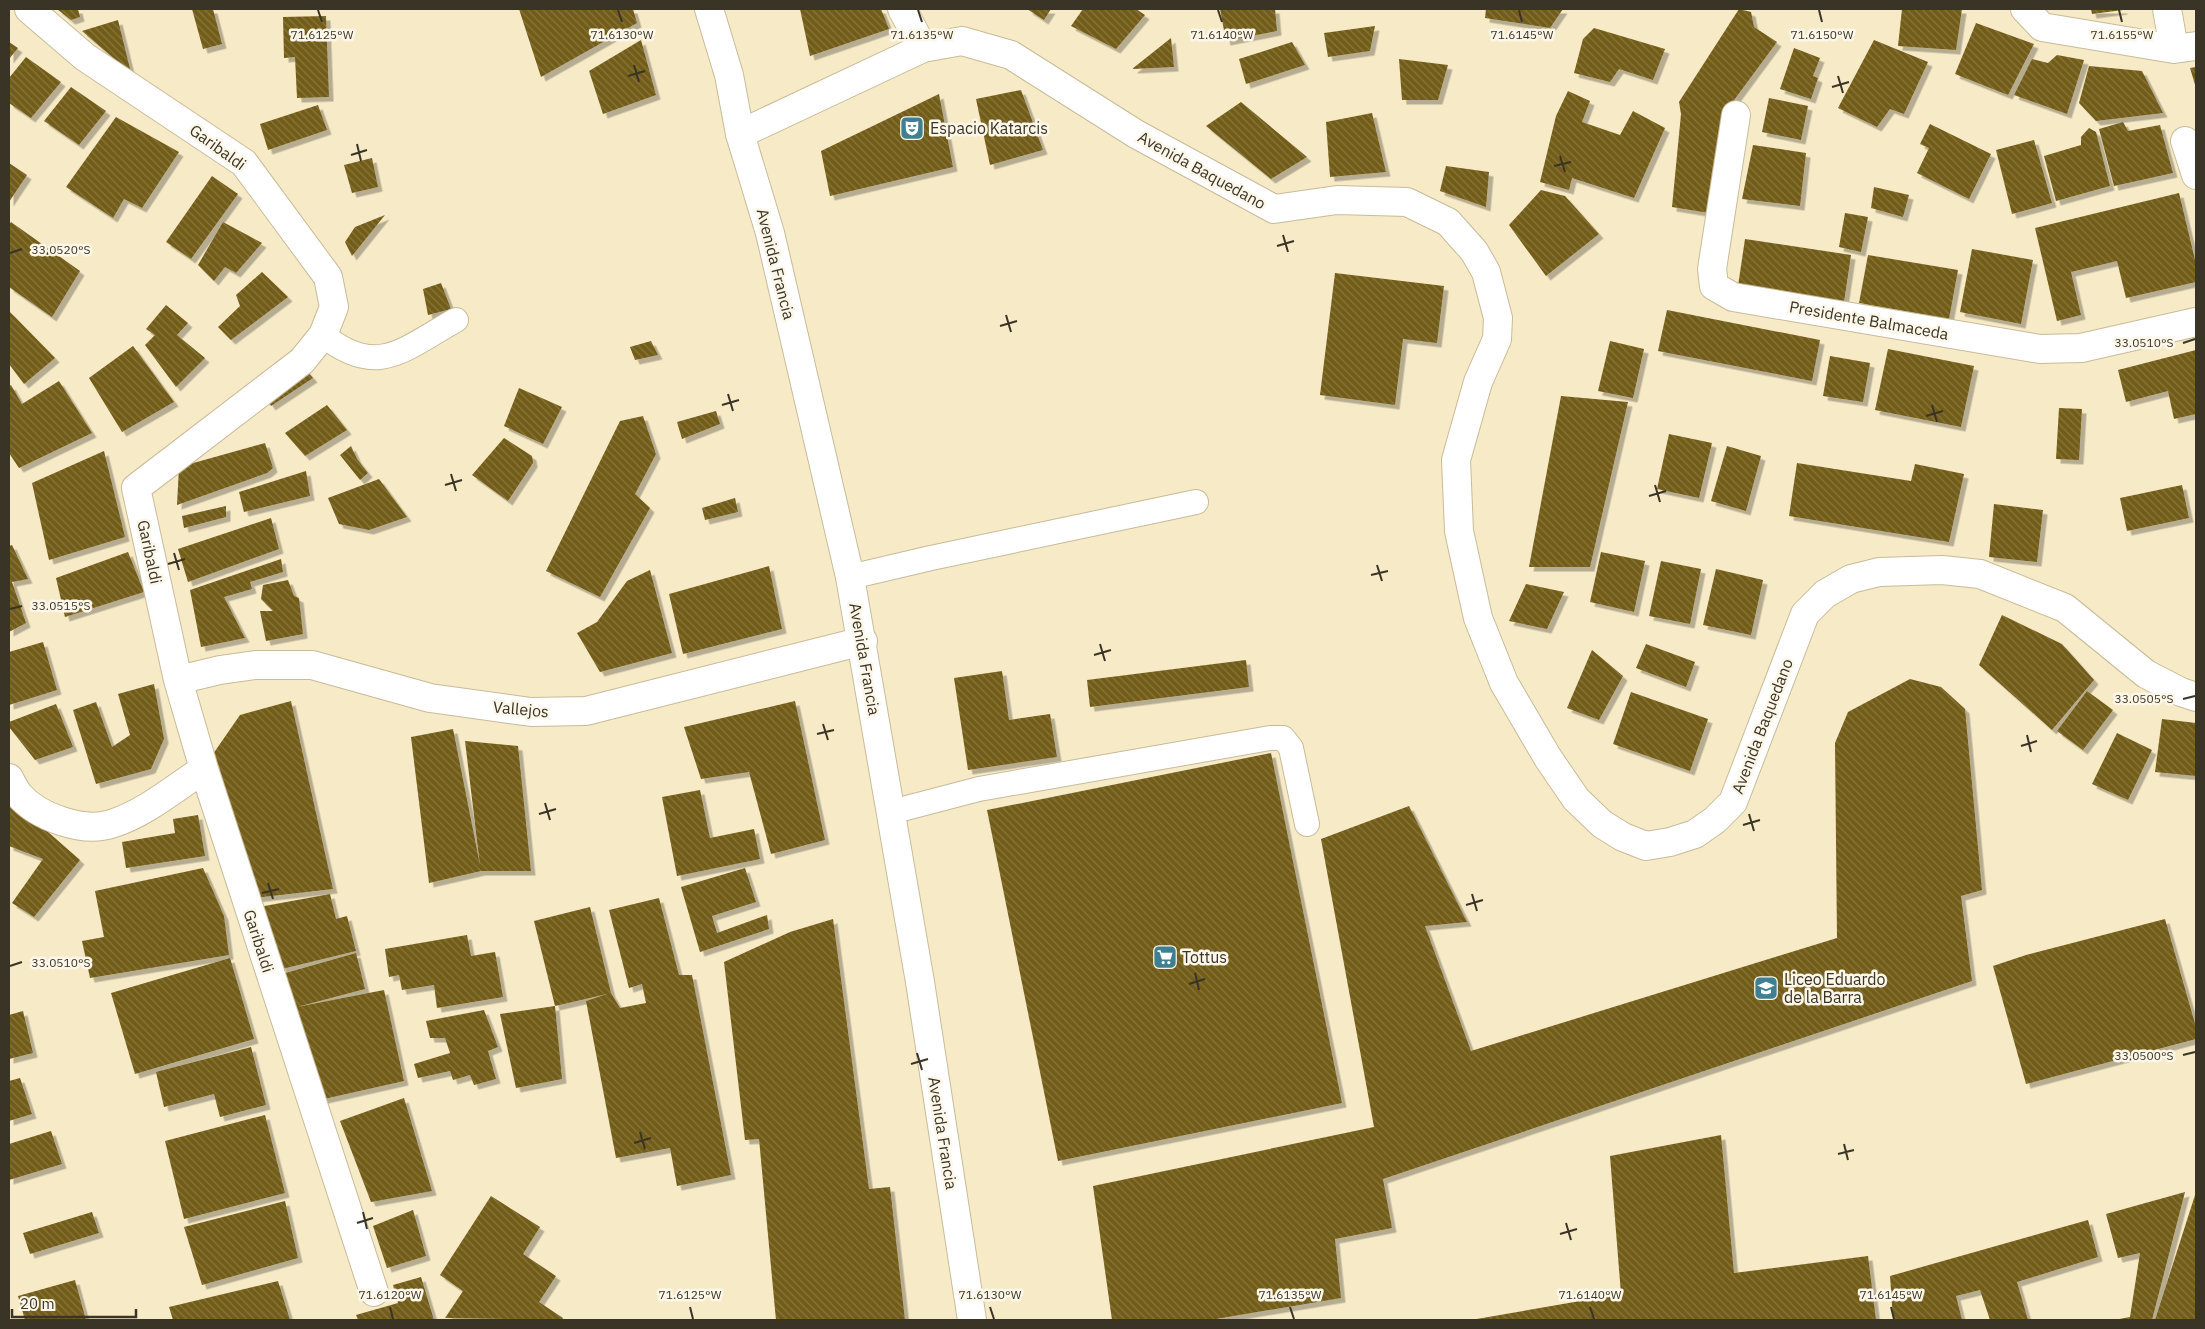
<svg xmlns="http://www.w3.org/2000/svg" width="2205" height="1329" viewBox="0 0 2205 1329" font-family="'IBM Plex Sans',sans-serif">
<defs>
<pattern id="building-back-hatch" width="6" height="6" patternUnits="userSpaceOnUse" patternTransform="scale(1.25)"><rect width="6" height="6" fill="#725c18"/><path d="M-1 5l2 2M0 0l6 6M5-1l2 2" fill="none" stroke="#867642"/></pattern>
<filter id="shadow"><feDropShadow dx="4.5" dy="4.5" stdDeviation="0" flood-color="#0004"/></filter>
</defs>
<rect width="100%" height="100%" fill="#f7eac6"/>
<!-- building -->
<path fill="url(#building-back-hatch)" filter="url(#shadow)" d="M57 9H78L80 17 71 20Z
M192 9H213L222 44 203 49Z
M519 9H633L637 23 541 77Z
M800 9H881L889 29 810 56Z
M1027 9H1051L1044 20Z
M1083 9H1136L1145 15 1116 49 1071 26Z
M1220 9H1275L1277 31 1226 41Z
M1486 9H1563L1550 28 1485 18Z
M1739 9 1751 12 1754 27 1777 42 1726 111 1709 213 1672 207 1681 114 1679 102Z
M1902 9H1962L1956 50 1898 46Z
M2091 9H2123V10L2092 14Z
M326 16 329 97 297 98 295 57 284 58 283 17Z
M118 20 131 73 82 31Z
M1976 23 2034 44 2008 95 1955 74Z
M1375 26 1370 51 1328 57 1324 33Z
M1594 28 1665 49 1653 80 1619 69 1610 82 1574 73 1583 39Z
M1171 38 1174 67 1132 69Z
M641 40 656 95 603 114 589 71Z
M1874 40 1928 62 1904 114 1890 109 1877 127 1838 108Z
M9 42 18 48 9 59Z
M1292 42 1305 65 1246 84 1239 59Z
M1794 48 1820 58 1813 76 1818 78 1811 99 1780 89Z
M2057 55 2084 60 2067 114 2014 95 2032 59 2048 63Z
M26 57 61 82 31 118 9 103V78Z
M1399 59 1448 65 1438 100H1402Z
M2089 66 2142 71 2163 113 2096 121 2079 103Z
M2196 67V88L2190 68Z
M71 87 106 111 79 145 44 121Z
M1021 90 1043 150 990 165 976 99Z
M1568 91 1590 101 1582 122 1620 135 1633 111 1665 128 1634 198 1572 178 1569 190 1540 182 1556 116Z
M939 94 953 167 830 196 821 151Z
M1769 98 1808 106 1801 140 1762 132Z
M1241 102 1307 157 1271 179 1206 126Z
M318 105 327 130 268 150 260 124Z
M1372 113 1386 172 1330 177 1326 122Z
M116 117 179 152 142 208 124 199 113 218 66 187Z
M2123 122 2128 131 2160 125 2173 173 2114 186 2099 129Z
M1930 124 1991 154 1969 199 1917 173 1929 148 1920 144Z
M2089 128 2096 132 2110 186 2056 201 2044 156 2081 145V137Z
M2034 140 2052 203 2012 214 1996 150Z
M1753 145 1806 153 1800 206 1742 199Z
M372 158 378 187 352 193 344 165Z
M9 163 27 175 9 202Z
M1446 166 1489 172 1486 207 1440 191Z
M212 176 238 194 191 259 166 242Z
M1874 187 1909 195 1903 217 1871 208Z
M1541 190 1565 196 1599 234 1546 276 1509 225Z
M2179 193 2196 264V282L2126 298 2117 261 2071 272 2081 315 2057 321 2035 228Z
M1845 213 1868 217 1861 252 1839 247Z
M385 215 352 256 345 242 355 227Z
M11 222 80 271 52 317 9 287V225Z
M223 222 262 243 236 273 225 267 214 281 198 265Z
M1745 239 1851 255 1844 302 1738 286Z
M1972 249 2033 260 2021 324 1960 312Z
M1868 255 1958 270 1949 319 1859 303Z
M262 272 288 297 231 340 218 327 240 306 236 295Z
M1335 273 1444 286 1437 343 1403 339 1395 405 1320 395Z
M441 283 451 309 428 315 423 289Z
M166 305 188 323 177 335 205 358 176 387 145 345 155 335 146 329Z
M1667 310 1820 340 1812 381 1658 351Z
M9 311 55 358 24 384 9 364Z
M651 341 658 355 635 360 630 347Z
M1610 341 1644 349 1633 398 1598 391Z
M133 346 174 402 122 432 89 378Z
M1888 349 1974 366 1961 427 1875 410Z
M2196 350V414L2174 419 2168 391 2126 402 2118 370Z
M1830 356 1870 363 1863 402 1823 396Z
M305 369 313 378 271 406 266 398Z
M59 381 92 433 19 468 9 453V386L11 385 22 404Z
M519 388 562 407 543 444 504 426Z
M1561 396 1628 402 1590 567H1529Z
M327 405 347 430 305 456 285 433Z
M2059 408 2082 409 2079 460 2056 459Z
M716 411 720 424 682 439 677 422Z
M643 416 656 454 635 494 650 508 600 597 546 571 620 421Z
M1669 434 1712 443 1699 498 1657 489Z
M504 438 532 456 533 463 508 501 472 475Z
M265 443 273 468 267 473 177 505 179 467Z
M351 446 357 459 368 473 360 480 340 455Z
M1727 446 1761 456 1746 511 1711 501Z
M104 451 125 537 49 560 32 483Z
M1797 463 1911 481 1915 464 1964 474 1949 542 1789 516Z
M306 471 310 496 244 512 239 492Z
M379 479 407 517 369 530 339 524 328 498Z
M2182 485 2189 518 2127 531 2120 498Z
M735 498 738 512 705 520 702 508Z
M1994 504 2043 510 2037 562 1989 557Z
M226 506V517L184 528 182 516Z
M271 518 279 549 188 582 178 549Z
M12 545 28 579 12 582 26 623 9 632V546Z
M128 552 144 592 65 617 56 578Z
M1601 552 1645 561 1634 612 1590 602Z
M281 559 283 572 250 582 252 589 224 597 245 638 201 647 190 590Z
M1661 561 1701 569 1690 624 1649 616Z
M769 566 782 629 683 654 669 594Z
M1716 569 1763 580 1751 635 1703 625Z
M650 570 672 653 600 672 577 633 597 622 627 581Z
M288 580 294 596 299 598 303 634 266 641 260 611H273L261 599 263 585Z
M1526 584 1564 592 1547 629 1509 621Z
M2002 615 2062 644 2094 680 2052 730 1979 665Z
M43 642 57 690 9 705V652Z
M1646 644 1695 662 1686 687 1636 668Z
M1592 650 1623 676 1599 720 1567 708Z
M1246 660 1249 687 1090 707 1087 680Z
M1002 671 1009 720 1050 714 1057 757 968 770 954 678Z
M1910 679 1941 687 1965 709 1982 890 1961 896 1972 981 1383 1179 1392 1228 1335 1239 1341 1298 1210 1320H1112L1093 1186 1374 1127 1321 839 1409 806 1467 922 1425 926 1471 1051 1837 938 1835 743 1848 712Z
M154 684 164 739 151 769 96 784 73 710 96 702 112 747 130 735 118 694Z
M2087 691 2113 710 2083 750 2057 731Z
M1631 692 1708 719 1690 771 1613 744Z
M291 701 333 889 254 898 213 754 240 715Z
M795 701 825 840 771 854 749 772 701 779 684 727Z
M56 704 73 747 35 760 9 727V722Z
M2162 719 2196 723V776L2155 772Z
M453 729 480 865 465 741 518 746 531 871H481L429 883 411 737Z
M2117 733 2152 750 2128 800 2092 784Z
M1271 753 1342 1103 1058 1161 987 810Z
M700 790 710 838 754 829 760 859 677 876 662 797Z
M16 804 80 860 34 917 12 903 43 859 9 846V808Z
M198 815 205 856 126 868 122 842 175 833 173 819Z
M203 868 224 916 229 955 90 978 82 941 104 937 95 891Z
M745 868 756 902 712 916 717 933 767 915 769 929 700 952 681 887Z
M330 894 336 919 347 916 356 951 282 969 259 907Z
M659 898 679 975H692L731 1175 677 1186 670 1148 616 1158 586 1001 607 994 555 1006 534 921 590 907 611 993 620 1008 646 1003 642 984 629 988 609 910Z
M833 919 869 1189 890 1187 905 1320H776L759 1139 745 1140 724 962 790 932Z
M2165 919 2196 1027V1039L2026 1084 1993 966 2026 955Z
M467 935 471 956 495 952 503 997 437 1008 434 985 402 990 399 975 389 977 385 949Z
M356 953 365 989 297 1007 384 990 404 1081 315 1101 282 974Z
M230 958 254 1039 135 1074 111 993Z
M555 1006 562 1079 516 1088 500 1014Z
M484 1010 498 1047 488 1051 496 1079 474 1085 470 1075 453 1080 450 1071 418 1078 414 1064 450 1053 445 1038H430L426 1021Z
M23 1011 33 1053 9 1059V1015Z
M251 1047 266 1105 220 1117 214 1094 164 1107 156 1072Z
M20 1078 32 1114 9 1121V1081Z
M404 1098 432 1191 371 1202 340 1121Z
M265 1115 285 1193 184 1219 165 1141Z
M51 1131 62 1164 9 1180V1144Z
M1721 1135 1734 1273 1868 1256 1876 1320H1471L1621 1294 1610 1156Z
M2185 1192 2152 1320H2114L2130 1317 2140 1253 2118 1258 2106 1214Z
M2196 1192V1320H2155Z
M491 1196 540 1227 523 1254 556 1276 539 1302 563 1318 562 1320 445 1318 463 1291 440 1275Z
M285 1201 298 1258 202 1285 184 1227Z
M413 1210 426 1256 387 1268 373 1226Z
M92 1212 99 1233 30 1254 23 1233Z
M2088 1220 2098 1257 2017 1282 2028 1320H1990L1980 1290 1956 1296 1962 1320H1893L1890 1276Z
M421 1277 434 1320H358L356 1315 398 1303 393 1285Z
M75 1280 86 1320H25L18 1296Z
M278 1281 290 1320H173L169 1307Z"/>
<g fill="none" stroke-linecap="round" stroke-linejoin="round">
<!-- service casing -->
<g stroke="#c7bb99" stroke-width="26">
<path id="service" d="M323 335C377 379 404 349 456 320
M850 577 931 558 1196 502
M891 812 979 789 1270 738H1283L1291 748 1307 824"/>
</g>
<!-- minor casing -->
<g stroke="#c7bb99" stroke-width="30">
<path id="minor" d="M29 9 85 57 244 163 328 277 334 307 323 335 302 361 136 488 178 680 204 769 374 1292
M2025 9 2042 27 2174 49 2196 46
M2167 9 2174 49
M1736 115 1712 269 1714 286 1733 297 2040 349 2081 348 2196 322
M2185 141 2196 175
M178 680 220 670 255 665H312L430 698 531 712 586 711 863 641
M9 778C12 784 15 790 19 795 38 817 83 833 111 824 144 814 175 788 204 769"/>
</g>
<!-- tertiary casing -->
<g stroke="#c7bb99" stroke-width="30">
<path id="tertiary" d="M902 9 923 48
M740 134 923 48 962 41 1011 55 1136 134 1274 209 1337 200 1407 202 1448 222 1474 251 1486 272 1498 318 1497 339 1478 382 1456 460 1459 531 1478 618 1504 683 1548 758 1576 799 1602 824 1623 837 1646 846 1670 842 1695 834 1715 820 1733 802 1805 614 1825 594 1851 579 1879 572 1942 570 1980 574 2065 608 2146 674 2181 692 2196 697"/>
</g>
<!-- secondary casing -->
<g stroke="#c7bb99" stroke-width="30">
<path id="secondary" d="M709 9 729 75 740 134 770 233 850 577 920 982 972 1320"/>
</g>
<!-- service -->
<use href="#service" stroke="#fff" stroke-width="24"/>
<!-- minor -->
<use href="#minor" stroke="#fff" stroke-width="28"/>
<!-- tertiary -->
<use href="#tertiary" stroke="#fff" stroke-width="28"/>
<!-- secondary -->
<use href="#secondary" stroke="#fff" stroke-width="28"/>
</g>
<!-- ticks -->
<path fill="none" stroke="#393426" stroke-width="2" d="M318 10 322 22M618 10 622 22M918 10 922 22M1218 10 1222 22M1519 10 1522 22M1819 10 1822 22M2119 10 2122 22M634 65 639 82M628 76 645 71M1838 76 1843 93M1832 87 1849 82M357 144 361 161M351 155 367 150M1560 156 1565 172M1554 166 1571 162M1283 235 1288 252M1277 246 1294 241M10 253 22 249M1006 315 1011 332M1000 326 1017 321M2183 343 2195 339M728 394 733 411M722 405 739 400M1932 405 1937 422M1926 416 1943 411M451 474 456 491M445 485 462 480M1655 485 1660 502M1649 496 1666 491M174 553 179 570M168 564 185 559M1377 565 1382 581M1371 575 1388 571M10 609 22 606M1100 644 1105 661M1094 655 1111 650M2183 699 2195 696M823 724 828 740M817 734 834 730M2027 735 2031 752M2021 746 2037 741M545 803 550 820M539 814 556 809M1749 814 1754 831M1743 825 1760 820M268 883 273 899M262 893 279 889M1472 894 1477 911M1466 905 1483 900M10 966 22 962M1195 973 1199 990M1189 984 1205 979M917 1053 922 1070M2183 1055 2195 1052M911 1064 928 1059M640 1132 645 1149M634 1143 651 1138M1844 1144 1848 1160M1838 1154 1854 1150M363 1212 367 1229M357 1223 373 1218M1566 1223 1571 1240M1560 1234 1577 1229M390 1307 393 1319M690 1307 693 1319M990 1307 994 1319M1290 1307 1294 1319M1590 1307 1594 1319M1891 1307 1894 1319"/>
<!-- icons -->
<defs>
<g id="theatre-square" transform="scale(1.25)"><rect x="-9" y="-9" width="18" height="18" rx="4" fill="#3e7f92" stroke="#fdf7e9"/><path d="M-5-5.5Q0-4 5-5.5V0Q5 5 0 6Q-5 5-5 0ZM-3.3-2.5H-1v1.5H-3.3ZM1-2.5H3.3v1.5H1ZM-2.8 1Q0 5.5 2.8 1Z" fill="#fff"/></g>
<g id="supermarket-square" transform="scale(1.25)"><rect x="-9" y="-9" width="18" height="18" rx="4" fill="#3e7f92" stroke="#fdf7e9"/><path d="M-6-5.5h2.5l.6 2H6L4.5 2H-2.5L-4.4-4H-6ZM-1.5 3.2a1.3 1.3 0 1 0 .1 0ZM3 3.2a1.3 1.3 0 1 0 .1 0Z" fill="#fff"/></g>
<g id="school-square" transform="scale(1.25)"><rect x="-9" y="-9" width="18" height="18" rx="4" fill="#3e7f92" stroke="#fdf7e9"/><path d="M0-5L7-2L0 1L-7-2ZM-4 1L0 2.5L4 1V4Q0 6-4 4Z" fill="#fff"/></g>
</defs>
<g fill-rule="evenodd">
<use href="#theatre-square" x="912" y="128"/>
<use href="#supermarket-square" x="1165" y="957"/>
<use href="#school-square" x="1766" y="988"/>
</g>
<g text-anchor="middle" dominant-baseline="central" stroke-width="5" stroke-linejoin="round" paint-order="stroke">
<!-- poi labels -->
<g font-size="16" fill="#393426" stroke="#fdf7e9" text-anchor="start">
<text x="930" y="128">Espacio Katarcis</text>
<text x="1182" y="957">Tottus</text>
<text x="1784" y="979">Liceo Eduardo<tspan x="1784" dy="18">de la Barra</tspan></text>
</g>
<!-- street labels -->
<g font-size="16" fill="#393426" stroke="#fdf7e9">
<text transform="translate(218 147) rotate(36)">Garibaldi</text>
<text transform="translate(1202 170) rotate(29)">Avenida Baquedano</text>
<text transform="translate(776 264) rotate(76)">Avenida Francia</text>
<text transform="translate(1869 320) rotate(10)">Presidente Balmaceda</text>
<text transform="translate(150 552) rotate(78)">Garibaldi</text>
<text transform="translate(865 659) rotate(80)">Avenida Francia</text>
<text transform="translate(521 709) rotate(5)">Vallejos</text>
<text transform="translate(1762 726) rotate(-69)">Avenida Baquedano</text>
<text transform="translate(259 941) rotate(72)">Garibaldi</text>
<text transform="translate(943 1133) rotate(81)">Avenida Francia</text>
</g>
</g>
<g font-size="12" text-anchor="middle" fill="#393426" stroke="#fdf7e9" stroke-width="5" stroke-linejoin="round" paint-order="stroke">
<text x="322" y="39">71.6125°W</text>
<text x="622" y="39">71.6130°W</text>
<text x="922" y="39">71.6135°W</text>
<text x="1222" y="39">71.6140°W</text>
<text x="1522" y="39">71.6145°W</text>
<text x="1822" y="39">71.6150°W</text>
<text x="2122" y="39">71.6155°W</text>
<text x="61" y="254">33.0520°S</text>
<text x="2144" y="347">33.0510°S</text>
<text x="61" y="610">33.0515°S</text>
<text x="2144" y="703">33.0505°S</text>
<text x="61" y="967">33.0510°S</text>
<text x="2144" y="1060">33.0500°S</text>
<text x="390" y="1299">71.6120°W</text>
<text x="690" y="1299">71.6125°W</text>
<text x="990" y="1299">71.6130°W</text>
<text x="1290" y="1299">71.6135°W</text>
<text x="1590" y="1299">71.6140°W</text>
<text x="1891" y="1299">71.6145°W</text>
</g>
<!-- border -->
<rect width="2205" height="1329" fill="none" stroke="#393426" stroke-width="20"/>
<!-- scale -->
<path d="M12 1309v8h124v-8" fill="none" stroke="#393426" stroke-width="2.5"/>
<text x="20" y="1309" font-size="15" fill="#393426" stroke="#fdf7e9" stroke-width="4" paint-order="stroke">20 m</text>
</svg>
